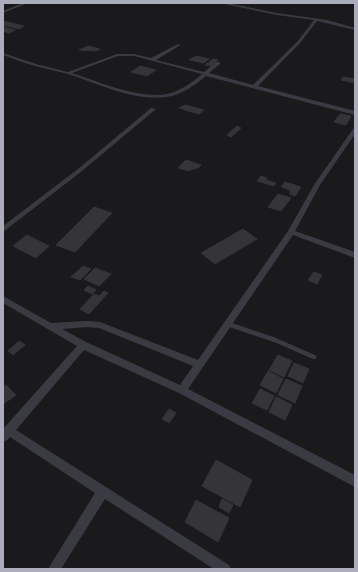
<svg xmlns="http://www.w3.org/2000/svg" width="358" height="572" viewBox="0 0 358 572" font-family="'Work Sans',sans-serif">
<rect width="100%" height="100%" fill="#1a1a1c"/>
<!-- building -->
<path fill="#353538" stroke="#343339" d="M3 21 24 26 19 29 3 25Z
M4 27 15 30 9 33 3 31Z
M88 46 100 49 96 51 79 50Z
M196 56 209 59 204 63 189 60Z
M213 59 218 60 211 66 205 65Z
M140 66 156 70 147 76 131 72Z
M343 77 355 79V83L341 80Z
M185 105 204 110 199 114 179 108Z
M340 114 351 116 346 125 334 122Z
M237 126 241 128 231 137 227 135Z
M186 160 201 165 198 168H196L189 171 178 168Z
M261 176 267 178 266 180 276 183 274 186 257 181Z
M285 182 301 187 295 196 290 194V190L281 187Z
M278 194 291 198 281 211 268 207Z
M94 207 112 213 75 252 56 245Z
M243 229 257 239 215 264 201 253Z
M27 235 49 246 36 258 13 246Z
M83 266 91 269 80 280 71 277Z
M95 268 111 274 99 286 84 279Z
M314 272 322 275 317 284 308 280Z
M88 286 96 290 92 294 84 290Z
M104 291 108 293 89 314 80 309 94 294 99 296Z
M19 341 25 345 13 355 8 351Z
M278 355 292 361 284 377 269 370Z
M294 363 309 369 303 383 288 376Z
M268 371 283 379 276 393 260 385Z
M286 379 302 386 295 403 278 395Z
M6 385 16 395 3 404V388Z
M260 389 274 396 267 410 252 403Z
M276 397 292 405 285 420 269 412Z
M169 409 176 413 169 423 162 419Z
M216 460 252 480 240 507 202 486Z
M222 499 233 505 229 513 219 507Z
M196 500 229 518 218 542 185 522Z"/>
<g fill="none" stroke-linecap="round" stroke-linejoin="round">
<!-- service -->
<path stroke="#3a3a42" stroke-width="4.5" d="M228 324 275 340 314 357"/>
<!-- minor -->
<path fill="#3a3a42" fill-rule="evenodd" d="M23 3H28L3 13V11Z
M220 3H227L277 13 327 20 355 28V30L317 21 300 43 258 86 355 111V115L206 76C195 85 182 95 166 97 133 101 99 84 68 74 57 71 46 69 35 66 24 63 14 59 3 55V53L36 64 68 72 117 54H134L151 58 178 44 180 45 179 46 156 60 204 72 216 62H220V64L209 73 253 85 298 41 314 20 277 15ZM118 56H134L202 74C192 83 180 91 167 94 137 99 100 82 72 73Z
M151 108 156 109 82 171 3 232V226L78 169Z
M355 128V134L320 185 295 231 355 252V258L293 235 188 389 355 475V487L179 393 84 350 16 430 229 565 231 569H214L105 499 61 569H48L95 493 10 437 7 440 3 442V429L77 346 3 303V296L51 323 86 321 100 322 198 360 288 231 314 185 353 129ZM86 327 99 328 193 366 180 385 86 342 62 329Z"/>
</g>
<!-- border -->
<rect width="358" height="572" fill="none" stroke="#abadbd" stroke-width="8"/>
</svg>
